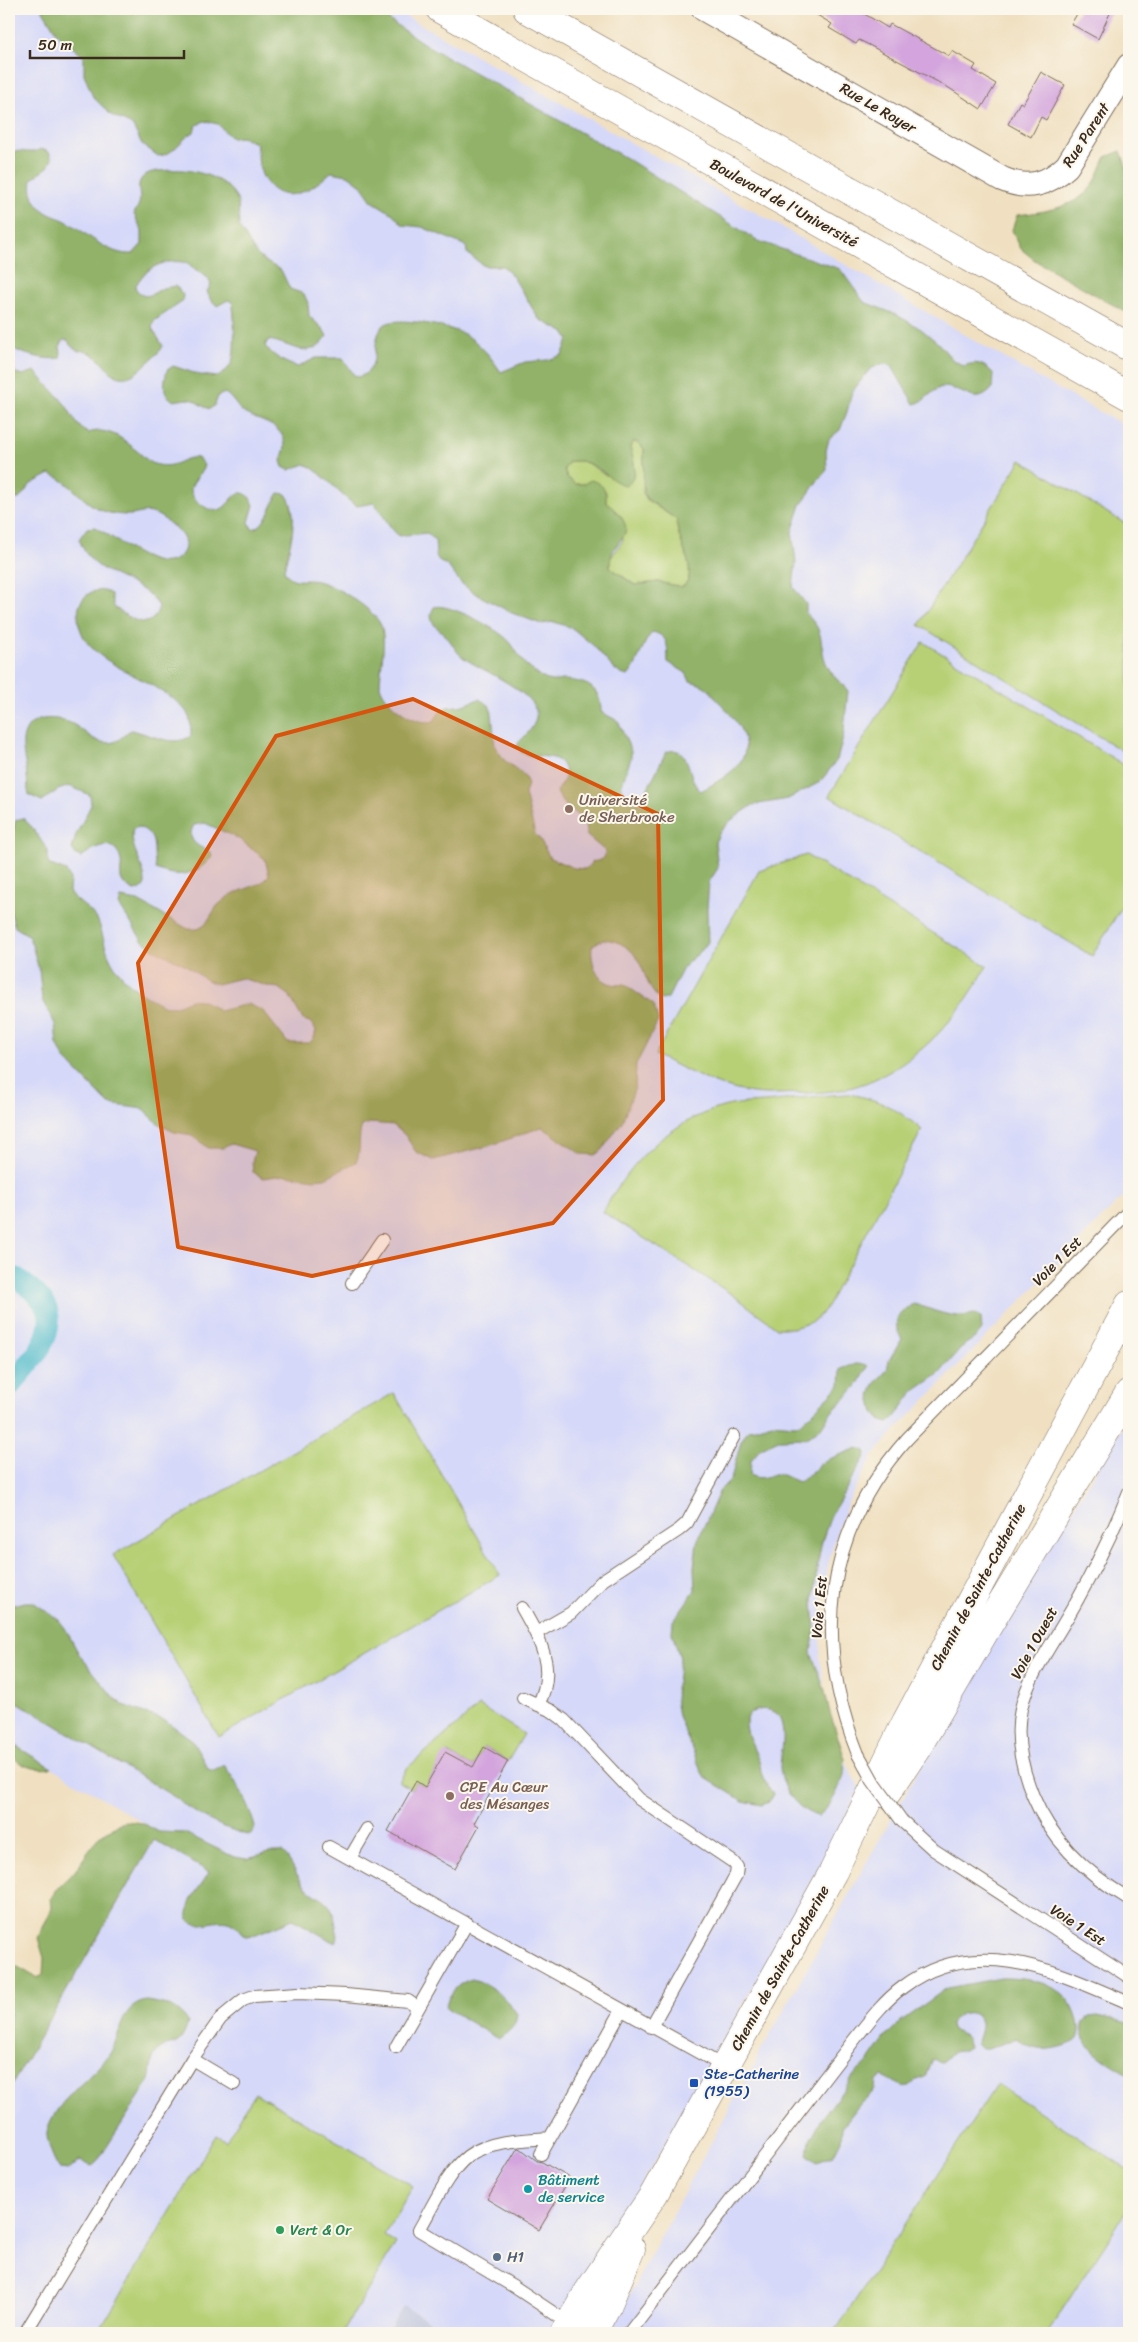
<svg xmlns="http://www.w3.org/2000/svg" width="1138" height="2342" viewBox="0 0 1138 2342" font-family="Sriracha,sans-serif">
<rect width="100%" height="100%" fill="#fbf7ec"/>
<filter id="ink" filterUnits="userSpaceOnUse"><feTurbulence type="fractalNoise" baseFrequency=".02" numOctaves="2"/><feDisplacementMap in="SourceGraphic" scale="10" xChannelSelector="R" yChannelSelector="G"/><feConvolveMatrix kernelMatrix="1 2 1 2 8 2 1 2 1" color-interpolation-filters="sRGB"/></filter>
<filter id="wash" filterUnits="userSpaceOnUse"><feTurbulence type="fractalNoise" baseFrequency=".0096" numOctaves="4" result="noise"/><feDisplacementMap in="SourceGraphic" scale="20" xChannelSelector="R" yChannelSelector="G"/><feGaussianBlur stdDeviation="1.12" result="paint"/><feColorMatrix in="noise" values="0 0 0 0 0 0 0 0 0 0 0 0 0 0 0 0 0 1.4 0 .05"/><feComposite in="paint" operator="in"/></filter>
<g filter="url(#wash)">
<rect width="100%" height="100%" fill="#f0e0c1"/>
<!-- built -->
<path fill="#d5d8f9" d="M9 9H393L780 226 1035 376 1129 428V1190L891 1435 872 1458 849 1500 836 1534 822 1590 820 1658 826 1699 834 1729 850 1772 860 1788 836 1837 685 2109 556 2333H451L403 2306 387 2333H9V2091L159 1832 9 1742Z
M1129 1417V2333H609L742 2085 966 1685Z"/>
<!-- industrial -->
<path fill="#bdc3de" d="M403 2306 451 2333H387Z"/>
<!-- green -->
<path fill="#b7d076" stroke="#797d4a" d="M633 442 639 443 644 449V493L647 500 677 520C675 541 702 573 682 587L658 582 635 585 610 567V559L623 540 622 517 606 502V492L591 480 584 484H575L567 477 564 469 569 462C587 458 591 467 606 475 612 478 626 475 634 475V464L630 447Z
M1021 460 1129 526V755L919 625Z
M923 642 1129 768V895L1092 956 829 796Z
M806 855 987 966C958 1019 913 1070 853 1087 835 1092 815 1093 796 1093 780 1094 763 1095 747 1092 715 1087 685 1069 655 1055L759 871Z
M849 1094C881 1100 898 1109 922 1130L825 1310 812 1322 793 1328H777L733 1295 603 1212C629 1163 668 1122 723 1107 740 1102 759 1103 776 1101 801 1098 825 1095 849 1094Z
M394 1393 500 1575 219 1737 113 1555Z
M479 1706 524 1734 508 1761 484 1747 473 1767 446 1752 425 1787 416 1781 411 1789 399 1782 406 1769Z
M997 2084 1129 2170V2207L1053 2324 1047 2333H834Z
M255 2093 413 2186 384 2235 396 2243 342 2333H98L216 2135 226 2141Z"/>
<!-- forest -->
<path fill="#91b267" stroke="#666e42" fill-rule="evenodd" d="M42 9H373L426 45 631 161 758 241 840 269 864 302 895 314 921 329 938 343 953 360 964 366C977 361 982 363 993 373L992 389C974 408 965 388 944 387 933 387 927 402 914 404L891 365 882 364 870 369 852 392 847 412 840 430 829 439 826 451 827 470 818 480 801 505 792 532 796 562 793 587 806 604V613C810 618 816 624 818 629 823 640 821 655 828 667 833 677 841 682 848 691L843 738 837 760 820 782 788 799 753 805 730 821 720 832 715 842 718 868 709 882 707 909 708 942 702 950 684 966 668 998 662 1000C640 988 649 952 614 941 605 938 599 941 592 946 590 967 601 989 624 984L654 1005 658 1021 636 1065 635 1088 622 1122 602 1150 595 1155 581 1154 542 1127 489 1146 433 1160 416 1152 405 1135 393 1125 370 1123 362 1126C357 1138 362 1152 356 1162L325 1178 315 1179 286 1175 263 1178 253 1172 252 1162 255 1151 231 1144 223 1148H208L192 1135 174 1132 159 1124 143 1109 109 1104 64 1058 57 1044 55 1024 42 1000 39 970 32 945 28 935 15 927 9 907V840L16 820 23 818 32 827 48 851V864L66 871 70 879 69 892C76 902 93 910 98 921 103 933 104 946 110 958 120 980 144 997 166 1006 178 1010 186 997 199 1000 206 1001 213 1007 219 1011L248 1004 263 1011 288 1043H309L314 1038 316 1030 310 1022 303 1020 289 995 279 988 270 987 241 978 217 984 206 980 184 964 151 948 142 940 119 905 121 898 138 901 188 929H198L205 925 217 906 230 895 261 883 269 875 265 859 239 839 205 823 194 825C185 840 198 847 211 852L212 856C198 875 178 879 156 869 151 850 160 836 139 827L133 829C128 847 146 866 145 885L140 890 134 891C129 888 125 886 122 881 119 874 122 868 121 861 115 835 95 847 81 857L76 855 72 849 76 835 91 805 90 795 69 786 58 790 42 801 29 795C27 788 28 782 27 776 26 764 22 753 23 741 25 717 50 715 68 722 80 726 90 739 101 742 120 745 119 737 131 730 151 734 173 748 191 736 191 731 191 723 189 717 180 691 112 671 91 647 83 639 78 626 78 616 77 597 95 584 111 594L114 607C129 618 152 635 159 606 138 574 93 581 79 539L87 528 95 527C116 538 135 557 159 562 180 565 195 546 177 530 171 524 160 515 152 513 144 511 137 515 129 515 120 515 111 514 103 511 82 503 72 482 50 474L31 484 19 499H9V366L16 373 23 375 35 371C44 382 54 391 64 403 73 414 75 426 88 433 114 424 132 448 151 463 176 472 182 455 198 458L204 465C202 475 192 480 191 489 191 494 194 498 198 502 225 525 228 494 241 493 248 493 251 499 254 505L249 522 252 529C266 527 271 505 279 493L286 494C301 515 289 547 284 570 292 585 303 578 317 581 335 585 377 610 382 628 386 646 380 668 380 686 385 704 416 727 434 721 443 706 444 707 459 706 466 705 473 701 479 699L489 705 492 713 495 746 504 760 524 775 528 784 525 794 535 834 540 839 550 858 574 868 586 869 592 862 601 860 605 856V851L587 836 584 821 562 802 557 792C559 786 563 782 565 778 566 774 565 770 563 766 555 748 517 765 518 743 525 736 534 728 536 718 542 694 480 670 464 658 455 652 452 641 444 634 434 625 427 620 434 607 448 602 498 629 509 641 517 650 521 663 532 670 538 675 544 680 552 681 556 682 559 680 563 680 587 681 601 687 601 712L618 721 631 751V758L621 787C626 796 632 801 641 804L644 802 646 792 666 752C693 742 686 782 701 791 747 766 762 748 723 706 708 691 712 687 690 681L686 673 668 662C667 647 670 637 653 632 642 641 640 663 628 676L621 674 613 668 594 646 572 628 554 622 541 624 512 613 476 594 461 583 447 565 440 562 436 556 435 540 427 533 399 536C387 526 384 514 374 503L357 506C337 494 326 474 305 464L289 470 283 467 281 461C282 456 285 450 285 446 284 423 258 422 244 413 236 407 234 399 225 393L218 396 215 405 210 409C190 402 200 396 174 401 161 394 164 382 167 370L173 366 200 375 218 377C225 372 231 367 233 358 235 349 235 312 232 302L228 300 217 306 210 299 207 291 211 285C207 272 196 273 188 263 166 258 146 266 135 287 144 303 153 293 163 288 167 287 172 287 176 286L183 295 182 302 154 321 152 328 163 346C158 355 151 359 144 366 109 400 105 346 78 351L70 345 68 340H63L60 347 61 352 60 358C46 361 20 354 9 346V324L13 320 16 312 9 304V202C16 187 9 171 9 155 20 146 27 157 41 149L49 152 52 159 48 167 32 179C30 190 33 200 41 208 48 215 55 216 64 220 86 231 107 256 133 254L142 244V231L134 214C135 211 138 207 139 204 142 195 135 186 142 178 148 170 162 171 171 170 192 168 225 177 236 197 240 205 238 215 239 224 239 229 243 233 246 237 256 257 262 260 281 270L290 289 304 294 308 303 309 316 323 329 327 336C310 363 291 343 268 340L265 346C274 357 285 363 298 367L316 358H343L354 375 358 377C383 370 369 342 383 326 393 314 451 327 464 334 480 343 491 357 501 372L525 362 548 360 562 355 569 339 565 333 539 319 513 277 503 266H484L467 253 466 246 422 227 403 225 393 214 372 201 360 184 348 175 331 172C312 190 281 210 263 177 258 167 258 154 256 143L241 137 231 138 218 124 204 121 196 126 194 132C180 139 175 155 158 156L142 144 132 125 111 115 93 97 84 74V57L58 35ZM633 442 639 443 644 449 643 493 647 499 677 520C675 541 702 573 682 587L658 582 634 585 610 567C608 535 649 538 606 502 606 489 604 485 591 480L584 484H575L567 477 564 469 569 462C593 456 605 479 626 486 639 477 634 460 630 447Z
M1121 151 1129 175V314L1036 261 1021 249 1012 230 1017 215C1042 212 1076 208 1092 186 1098 178 1101 166 1106 157Z
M914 1304C928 1308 943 1315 958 1316 967 1317 973 1310 981 1318L982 1330 975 1338 964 1345 939 1374 913 1392 895 1417 888 1423 880 1420 874 1413 870 1396 874 1384 887 1370 889 1360 902 1339C891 1320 897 1314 914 1304Z
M856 1364 867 1365 868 1367 856 1387 830 1414 821 1428 806 1438 781 1439 761 1448 751 1460 750 1475C760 1481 769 1475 780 1474L798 1482 804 1479 824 1461 858 1448 865 1450 866 1455 831 1515 822 1541 818 1562 813 1600 815 1629 811 1652 824 1688 830 1713 845 1759 844 1775 836 1794 828 1807 819 1816C798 1812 782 1789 780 1768 780 1756 784 1745 783 1733 782 1728 782 1720 778 1715 772 1706 747 1708 746 1720 745 1734 755 1750 760 1764 761 1767 760 1771 762 1775 764 1782 770 1788 773 1795L769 1802 762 1805 743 1801 704 1777 678 1716 675 1698 680 1658 672 1633 673 1621 695 1590 694 1568 697 1542 720 1490 731 1479 741 1441 748 1430 772 1423 795 1425 804 1421 840 1385 841 1369Z
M25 1602H33L58 1619 65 1628 79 1654 114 1698 123 1705 166 1721 191 1739 209 1770H216L224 1765C238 1784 249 1805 255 1827L252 1833 248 1835C220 1827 198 1817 176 1798L9 1697V1606Z
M9 1742 52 1768C32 1771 10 1765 9 1742Z
M125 1821 142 1823 159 1832 185 1833 234 1857 247 1859 273 1852H282C293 1862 296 1877 306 1887 321 1902 330 1897 335 1921 337 1930 338 1934 335 1943L293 1919 249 1937 243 1935C226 1907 205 1933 188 1920 187 1897 199 1891 209 1872L154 1840 9 2090V1965C19 1965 28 1974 38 1978L43 1974 44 1958 38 1938 52 1908 51 1899 56 1889 75 1871 99 1836Z
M1001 1978C1032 1978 1065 1983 1076 2015 1079 2024 1081 2032 1076 2041 1066 2047 1045 2052 1034 2048 1028 2047 1022 2041 1017 2038L988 2049H982L977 2044C977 2037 984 2027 980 2020 974 2008 955 2012 951 2024L952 2030 966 2037 969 2047 964 2050 954 2052 942 2062 932 2059 925 2076 916 2079C907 2096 894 2079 882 2076L876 2081 875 2090 860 2104 842 2127 841 2140 833 2156 816 2162 808 2155 810 2140 821 2120 854 2075 868 2062 887 2035 900 2022 947 1988Z
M472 1979C490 1983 507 1999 517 2014 516 2027 509 2032 498 2039L445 2007C450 1993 457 1983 472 1979Z
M146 2001C162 2003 180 2007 188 2022 180 2054 169 2038 156 2053 150 2059 152 2074 148 2083L97 2162 92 2166 80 2161 69 2169 59 2168C54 2161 46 2141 47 2132 53 2102 92 2078 109 2055 122 2036 118 2007 146 2001Z
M1098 2016 1129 2023V2075C1113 2064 1074 2047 1083 2022L1089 2017Z"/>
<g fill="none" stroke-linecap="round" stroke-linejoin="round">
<!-- canal -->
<path stroke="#4fbacc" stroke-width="21" d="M9 1387C26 1368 61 1333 45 1305 39 1294 27 1286 17 1278"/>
</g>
<g id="blocks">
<!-- building -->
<path fill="#d3a4dd" d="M807 9H856L888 28 890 24 949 56 952 51 976 65 973 70 996 84 981 109 949 88 869 45 859 40 856 44 829 28 832 24Z
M1080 9H1112L1098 39 1071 24Z
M1041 72 1065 85 1046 120 1041 117 1031 137 1008 124 1020 102 1023 104Z
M484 1747 508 1761 474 1823 479 1826 455 1869 388 1831 416 1781 425 1787 445 1752 473 1767Z
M520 2148 537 2161 542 2162 570 2178 539 2230 487 2199 517 2149Z"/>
</g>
</g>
<g filter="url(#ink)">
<use href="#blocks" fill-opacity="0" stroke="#7a6a57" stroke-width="1"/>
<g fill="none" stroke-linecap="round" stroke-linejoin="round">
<!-- lane casing -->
<g stroke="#7a6a57" stroke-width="14">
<path id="lane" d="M352 1283 382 1240
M1129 1492C1114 1530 1095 1568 1075 1604 1034 1677 997 1708 1033 1796 1052 1842 1087 1874 1129 1899
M522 1608C540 1639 557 1669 538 1705
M536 1633 571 1613 603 1580 679 1530 687 1523 734 1436
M523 1698 552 1711 564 1720 639 1799 733 1862 737 1867 736 1875 651 2027
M858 1754C813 1641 824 1532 907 1439L1129 1211
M902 1821 934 1850 1129 1977
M329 1847 725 2067
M350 1858 367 1829
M396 2047 467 1923
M192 2059 234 2084
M550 2138C524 2140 490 2140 468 2156 448 2171 432 2208 419 2230L513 2286 570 2324
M541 2154 622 2010
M25 2333 192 2059 221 2018 243 2000 254 1996 298 1993 346 1995 408 2001 418 2008
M629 2333 854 2040C869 2021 884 2001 903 1987 976 1932 1057 1972 1129 2003"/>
</g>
<!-- street casing -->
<g stroke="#7a6a57" stroke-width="26">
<path id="street" d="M704 9 1002 179C1028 190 1047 185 1067 166L1129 66"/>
</g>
<!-- secondary casing -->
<g stroke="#7a6a57" stroke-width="29">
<path id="secondary" d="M440 9 1129 396
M527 9 1129 347
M886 1794 917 1748 988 1626 1129 1393
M564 2333 588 2292 654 2194 833 1872 906 1722 1129 1305
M592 2333 608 2304 631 2249"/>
</g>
<!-- lane -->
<use href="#lane" stroke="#fff" stroke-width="12"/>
<!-- street -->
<use href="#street" stroke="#fff" stroke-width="24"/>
<!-- secondary -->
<use href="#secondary" stroke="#fff" stroke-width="28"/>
<!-- lane-bridge casing -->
<g stroke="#7a6a57" stroke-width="14" stroke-linecap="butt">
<path id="lane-bridge" d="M858 1754 873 1781 902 1821"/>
</g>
<!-- lane-bridge -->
<use href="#lane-bridge" stroke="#fff" stroke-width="12"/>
</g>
</g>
<!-- marked area -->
<path fill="#d7540e" fill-opacity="0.2" stroke="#d7540e" stroke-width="4" stroke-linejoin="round" d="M413 699 658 814 663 1100 553 1223 312 1276 178 1247 138 963 276 736Z"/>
<!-- markers -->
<g fill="#8d6e63" stroke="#fbf7ec" stroke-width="2">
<circle cx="569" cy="809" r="5"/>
<circle cx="450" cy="1796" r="5"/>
</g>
<rect fill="#1a4fb4" stroke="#fbf7ec" stroke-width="2" x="689" y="2078" width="10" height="10" rx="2.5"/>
<circle fill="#0f9aa8" stroke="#fbf7ec" stroke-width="2" cx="528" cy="2189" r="5"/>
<circle fill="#2e9e5b" stroke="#fbf7ec" stroke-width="2" cx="280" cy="2230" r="5"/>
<circle fill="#5c6f8a" stroke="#fbf7ec" stroke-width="2" cx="497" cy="2257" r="5"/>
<g text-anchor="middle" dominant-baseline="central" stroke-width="4" stroke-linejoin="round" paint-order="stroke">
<!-- street labels -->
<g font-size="15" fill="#3b2a1e" stroke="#fbf7ec">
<text transform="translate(878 108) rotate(30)">Rue Le Royer</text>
<text transform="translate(1086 135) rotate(-57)">Rue Parent</text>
<text transform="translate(784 203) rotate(29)">Boulevard de l'Université</text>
<text transform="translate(1057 1261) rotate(-45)">Voie 1 Est</text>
<text transform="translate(978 1587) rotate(-62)">Chemin de Sainte-Catherine</text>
<text transform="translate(819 1607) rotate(-85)">Voie 1 Est</text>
<text transform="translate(1034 1643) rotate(-61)">Voie 1 Ouest</text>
<text transform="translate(1078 1925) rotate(33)">Voie 1 Est</text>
<text transform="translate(780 1968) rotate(-61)">Chemin de Sainte-Catherine</text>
</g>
<!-- education labels -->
<g font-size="15" fill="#785e54" stroke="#fbf7ec" text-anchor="start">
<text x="579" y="800">Université<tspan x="579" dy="17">de Sherbrooke</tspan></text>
<text x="460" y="1787">CPE Au Cœur<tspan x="460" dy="17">des Mésanges</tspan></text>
</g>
<!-- transit labels -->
<g font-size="15" fill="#164399" stroke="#fbf7ec" text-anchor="start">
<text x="704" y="2074">Ste-Catherine<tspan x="704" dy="17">(1955)</tspan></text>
</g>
<!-- culture labels -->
<g font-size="15" fill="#0d838f" stroke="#fbf7ec" text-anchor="start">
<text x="538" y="2180">Bâtiment<tspan x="538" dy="17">de service</tspan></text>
</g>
<!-- leisure labels -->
<g font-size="15" fill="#27864d" stroke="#fbf7ec" text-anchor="start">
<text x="290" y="2230">Vert &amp; Or</text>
</g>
<!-- service labels -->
<g font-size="15" fill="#4e5e75" stroke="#fbf7ec" text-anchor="start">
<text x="507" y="2257">H1</text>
</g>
</g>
<!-- margin -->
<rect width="1138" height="2342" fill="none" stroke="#fbf7ec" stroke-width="30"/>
<!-- scale -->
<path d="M30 50v8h154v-8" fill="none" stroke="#3b2a1e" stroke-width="2.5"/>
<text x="38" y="50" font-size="15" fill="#3b2a1e" stroke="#fbf7ec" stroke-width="4" paint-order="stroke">50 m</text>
</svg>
